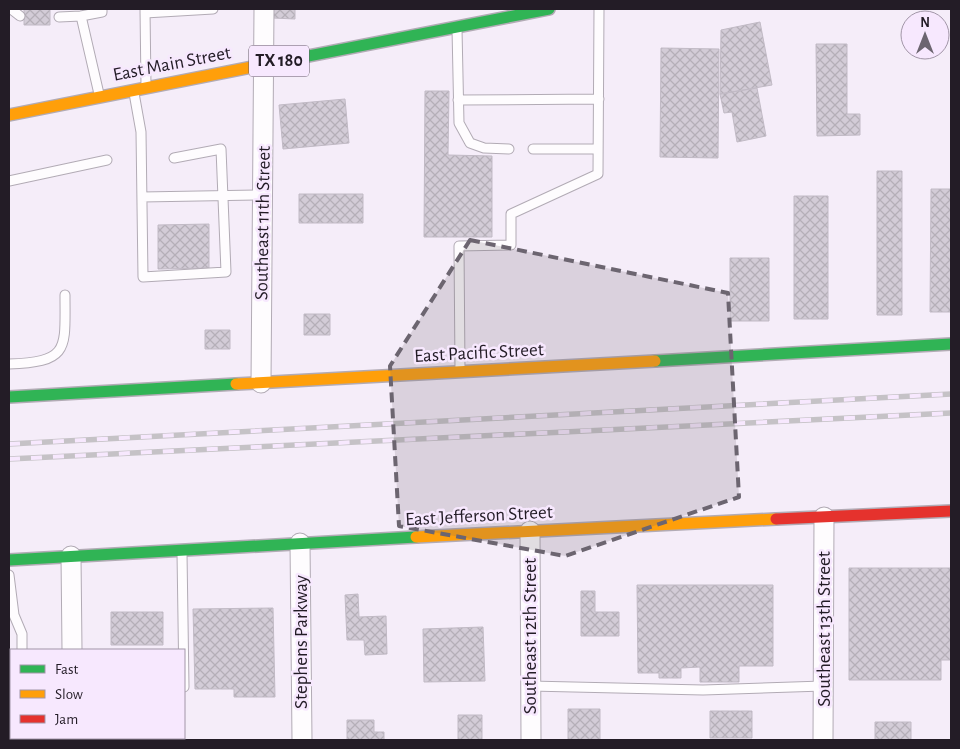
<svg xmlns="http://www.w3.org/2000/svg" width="960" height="749" viewBox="0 0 960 749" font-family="'Alegreya Sans',sans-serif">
<defs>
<pattern id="building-cross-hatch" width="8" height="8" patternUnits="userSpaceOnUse" patternTransform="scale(1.25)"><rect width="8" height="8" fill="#d3ccd7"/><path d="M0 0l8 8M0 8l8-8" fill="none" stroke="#b5afb8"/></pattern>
</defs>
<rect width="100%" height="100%" fill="#f5edf9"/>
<!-- building -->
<path fill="url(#building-cross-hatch)" stroke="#c1bac5" d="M24 9H50V25H24Z
M273 9H295V19L273 18Z
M760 22 772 85 720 94 721 30Z
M816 44H847V114H860V135L817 136Z
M661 48 719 49 718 158 660 157Z
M757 88 766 136 737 142 732 112 724 113 720 94Z
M425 91H449L448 155 492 156V237H424Z
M345 99 349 143 283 149 279 105Z
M877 171H902V315H877Z
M931 189H951V312H930Z
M299 194H363V223H299Z
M794 196H828V319H794Z
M209 224V268L158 269V225Z
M730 258H769V321H730Z
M304 314H330V335H304Z
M205 330H230V349H205Z
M849 568H951V660H941V680H849Z
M637 585H773V666H739V682H700V667L681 668V678H659V673H638Z
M581 591H595V612H619V636H581Z
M358 594 359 617 386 616 387 654 365 655 364 640H347L345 595Z
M273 608 275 697H234V689H195L193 609Z
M111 612H163V645H111Z
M483 627 485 681 424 682 423 629Z
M568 709H600V740H568Z
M710 711H752V738H710Z
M458 715H482V740H458Z
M347 720H374V732H384V740H347Z
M875 722H911V740H875Z"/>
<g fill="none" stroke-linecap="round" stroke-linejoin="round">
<!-- lane casing -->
<g stroke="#b2abb5" stroke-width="11">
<path id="lane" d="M11 9 20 16
M145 9 146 86
M145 13 213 9
M59 17 81 16
M457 29 459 123 470 143 484 148 509 149
M134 93 141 132 143 277 226 272 221 149 174 158
M99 94 81 16 102 12V9
M458 100 599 99
M533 149H598
M9 181 107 160
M142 197 263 195
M9 364C70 362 65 349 65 295
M460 369 459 246 511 245V214L598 174 599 9
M182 553 184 687
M9 575 14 615 22 634V650
M9 686H11
M530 686 703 690 823 686"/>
</g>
<!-- street casing -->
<g stroke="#b2abb5" stroke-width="21">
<path id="street" d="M261 383 264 9
M530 531 531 740
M300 543 302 740
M71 556 72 650
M74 738V740
M823 740 824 517"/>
</g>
<!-- fast casing -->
<g stroke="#b2abb5" stroke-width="14">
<path id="fast" d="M252 67 549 9
M655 361 951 344
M9 397 236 384
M9 560 416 537"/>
</g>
<!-- slow casing -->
<g stroke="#b2abb5" stroke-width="14">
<path id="slow" d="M9 115 252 67
M236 384 655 361
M416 537 776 519"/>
</g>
<!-- jam casing -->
<g stroke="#b2abb5" stroke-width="14">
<path id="jam" d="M776 519 951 511"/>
</g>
<!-- lane -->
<use href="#lane" stroke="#fefcfe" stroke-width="9"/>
<!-- street -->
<use href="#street" stroke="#fefcfe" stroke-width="19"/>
<!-- fast -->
<use href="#fast" stroke="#30b455" stroke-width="11"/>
<!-- slow -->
<use href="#slow" stroke="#ff9f0a" stroke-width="11"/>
<!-- jam -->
<use href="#jam" stroke="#e5322d" stroke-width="11"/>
<!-- rail casing -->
<g stroke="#c5c2c6" stroke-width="5.5">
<path id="rail" d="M9 444 951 394
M9 459 951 413"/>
</g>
<!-- rail -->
<use href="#rail" stroke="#f7e8fe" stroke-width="4" stroke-dasharray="11" stroke-linecap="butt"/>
</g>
<!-- marked area -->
<path fill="#6c6570" fill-opacity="0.2" stroke="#6c6570" stroke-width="4" stroke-dasharray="10 6" stroke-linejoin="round" d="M470 240 728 293 739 497 565 556 399 526 390 366Z"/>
<g text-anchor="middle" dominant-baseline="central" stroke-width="5" stroke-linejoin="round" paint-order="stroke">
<!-- shield labels -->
<rect fill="#f7e8fe" stroke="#635967" stroke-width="1" x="249" y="45.5" width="60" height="31" rx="4"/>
<g font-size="18" font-weight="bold" fill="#231c26">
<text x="279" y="61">TX 180</text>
</g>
<!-- street labels -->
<g font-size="19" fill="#231c26" stroke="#f7e8fe">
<text transform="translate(172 64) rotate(-11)">East Main Street</text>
<text transform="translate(263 223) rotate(-89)">Southeast 11th Street</text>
<text transform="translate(479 353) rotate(-3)">East Pacific Street</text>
<text transform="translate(479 516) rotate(-3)">East Jefferson Street</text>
<text transform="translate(824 629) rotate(-90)">Southeast 13th Street</text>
<text transform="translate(530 636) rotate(-90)">Southeast 12th Street</text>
<text transform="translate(301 642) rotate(-90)">Stephens Parkway</text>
</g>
</g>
<!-- border -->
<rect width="960" height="749" fill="none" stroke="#231c26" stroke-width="20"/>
<!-- legend -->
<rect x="10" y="649" width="175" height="90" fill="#f7e8fe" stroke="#a296a8"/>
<rect x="20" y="665" width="25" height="8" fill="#30b455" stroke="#a296a8"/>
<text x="55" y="674" font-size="15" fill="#231c26">Fast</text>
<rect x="20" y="690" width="25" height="8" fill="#ff9f0a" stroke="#a296a8"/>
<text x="55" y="699" font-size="15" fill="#231c26">Slow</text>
<rect x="20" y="715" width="25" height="8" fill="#e5322d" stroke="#a296a8"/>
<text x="55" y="724" font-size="15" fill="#231c26">Jam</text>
<!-- north arrow -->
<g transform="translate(925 35)"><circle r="24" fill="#f7e8fe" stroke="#a296a8"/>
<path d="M0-4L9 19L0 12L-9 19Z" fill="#6c6570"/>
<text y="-8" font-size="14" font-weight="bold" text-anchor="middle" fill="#231c26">N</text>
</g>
</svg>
